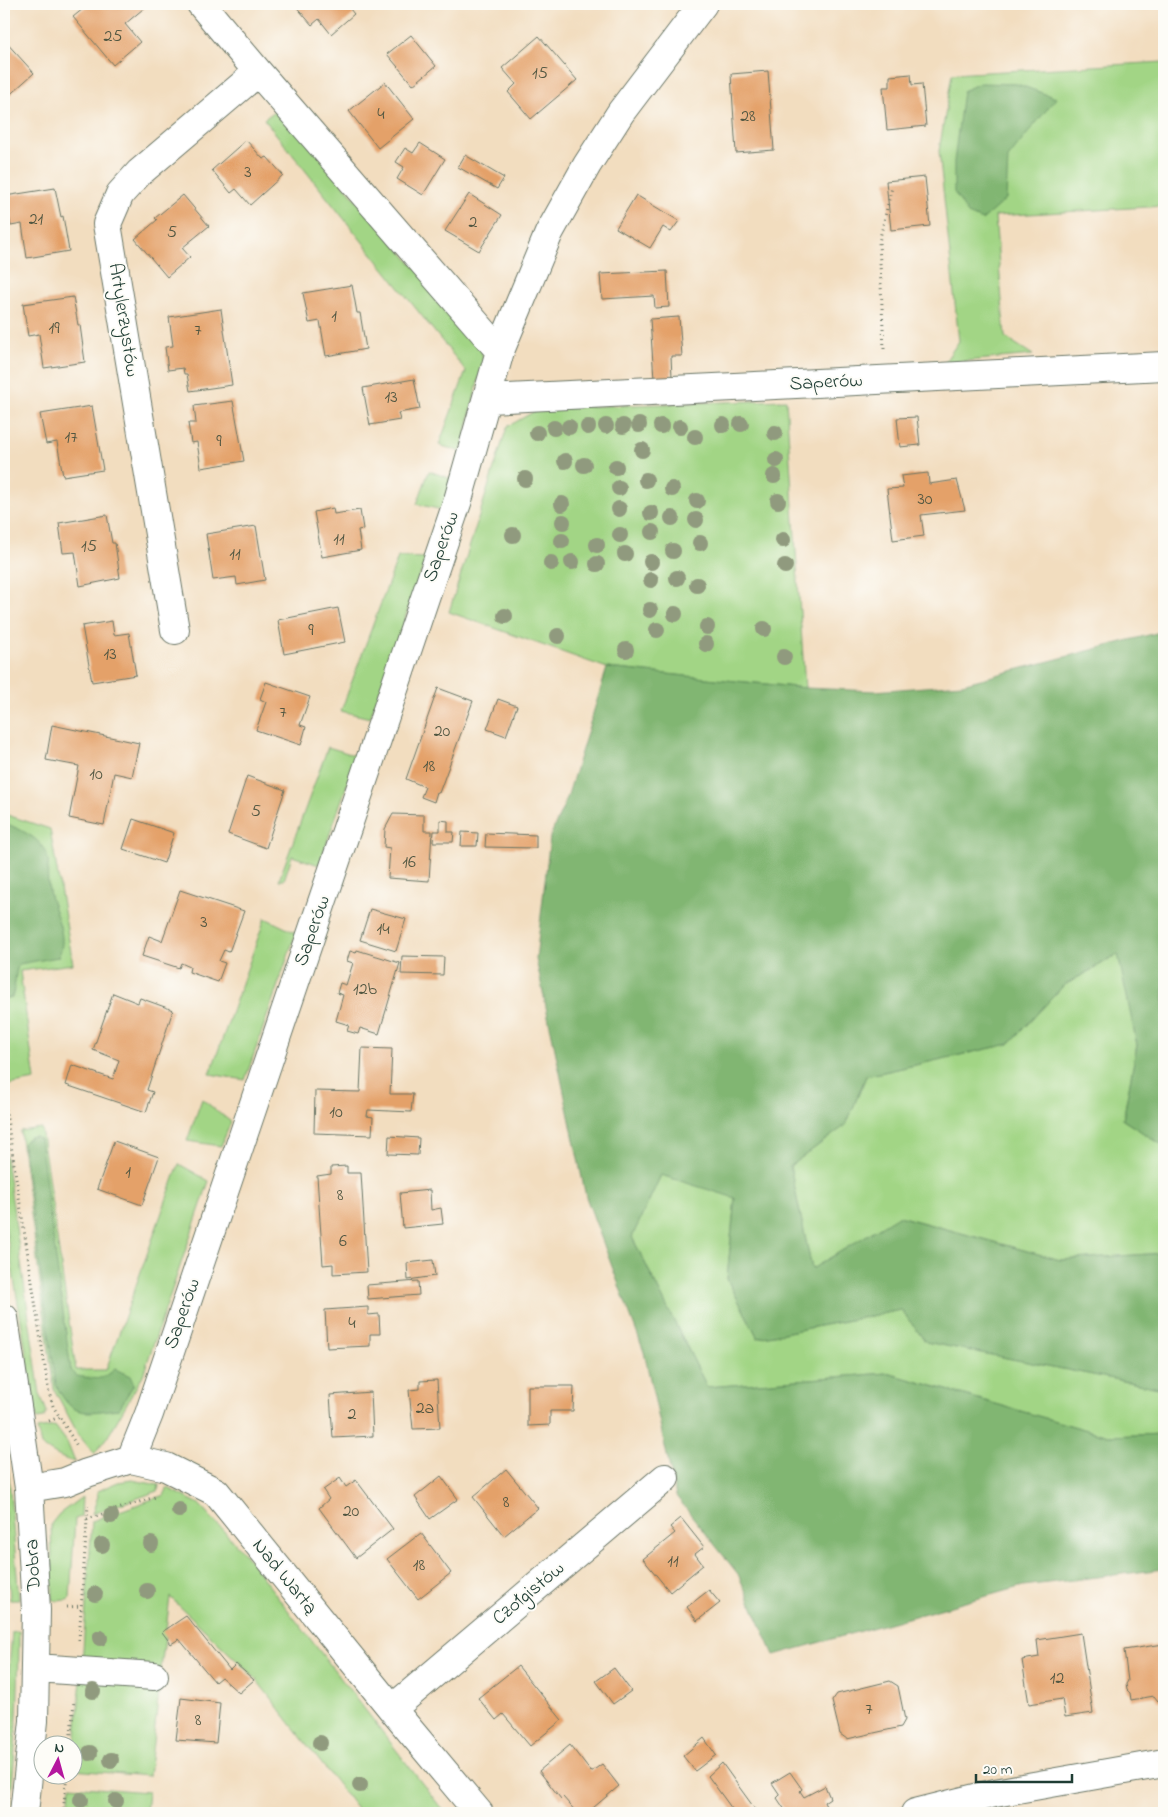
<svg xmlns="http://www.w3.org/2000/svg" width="1168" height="1817" viewBox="0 0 1168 1817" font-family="'Indie Flower',sans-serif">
<rect width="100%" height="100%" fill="#fdfcf7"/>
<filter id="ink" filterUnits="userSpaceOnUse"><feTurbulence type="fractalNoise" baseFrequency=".02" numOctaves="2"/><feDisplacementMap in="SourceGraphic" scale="10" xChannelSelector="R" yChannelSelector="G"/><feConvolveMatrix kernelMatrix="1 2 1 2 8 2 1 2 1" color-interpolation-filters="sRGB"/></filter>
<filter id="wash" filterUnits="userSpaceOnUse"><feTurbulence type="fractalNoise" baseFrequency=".0096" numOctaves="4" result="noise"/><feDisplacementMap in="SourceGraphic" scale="20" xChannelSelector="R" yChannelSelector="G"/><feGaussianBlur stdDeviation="1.12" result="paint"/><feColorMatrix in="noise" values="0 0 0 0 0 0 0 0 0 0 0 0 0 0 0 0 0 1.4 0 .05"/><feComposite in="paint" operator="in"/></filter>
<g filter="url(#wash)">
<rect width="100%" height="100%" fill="#f2ddbf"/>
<!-- green -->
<path fill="#a2d585" stroke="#60895c" d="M1164 62V206L995 216 1005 337 1033 355 944 363 959 341 939 151 952 74Z
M278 109 475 337 482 352 483 361 461 452 439 445 466 371 264 119Z
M786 400 805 688 607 668 449 612 507 427 540 408Z
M429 471 452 479 442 510 417 504Z
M398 557 426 558 370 718 341 711Z
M328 747 357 756 319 865 292 856 284 880H279Z
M4 814 50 829 73 964 20 971 35 1080 8 1085 4 1056Z
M265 918 296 933 245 1080 210 1074Z
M1119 954 1137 1045 1123 1120 1164 1146V1253L1060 1260 899 1216 812 1269 790 1166 846 1125 866 1076 1009 1044 1063 986Z
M202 1099 231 1122 221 1146 187 1141Z
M41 1128 76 1370H106L179 1164 209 1181 143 1375 110 1433 94 1454 78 1434 54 1389 20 1131Z
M4 1144 40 1394 47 1412 44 1418 37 1419 4 1218Z
M661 1175 735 1197 727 1279 758 1338 901 1310 926 1342 1164 1389V1434L1108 1436 887 1373 707 1387 632 1237Z
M55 1426 67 1442 75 1462C62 1459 52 1453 41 1445L37 1429Z
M4 1461 8 1465 19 1600H10L4 1499Z
M132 1480 159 1485 158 1491 92 1514 98 1496 97 1491 118 1482Z
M168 1488 199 1504 243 1552 445 1813H360L255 1678 170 1597 161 1669 82 1664 92 1521 164 1495Z
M82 1497 81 1517 75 1519 70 1598 67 1600 53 1601 51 1524 59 1514Z
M19 1631C19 1692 16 1753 9 1813H4V1732L12 1632Z
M81 1679 160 1684 149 1776 73 1770Z
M70 1786 148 1792 146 1813H68Z"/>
<!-- forest -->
<path fill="#81b672" stroke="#507a53" d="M980 83 1017 84 1056 98 1008 158 1006 199 982 220 968 214 954 192V162L963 91Z
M1164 631V1146L1123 1120 1137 1045 1118 954 1063 986 1009 1044 866 1076 846 1125 790 1166 812 1269 898 1216 1060 1260 1164 1253V1389L926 1342 901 1310 758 1338 727 1279 735 1198 661 1175 632 1237 707 1387 887 1373 1108 1436 1164 1434V1569L1023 1586 774 1655 738 1574 676 1496 644 1352 586 1197 536 959 550 837 567 798 607 668 805 688 875 691 962 684Z
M4 822C13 827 34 835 40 844 53 860 46 865 48 883 49 907 71 934 58 957L19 964C14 974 16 987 12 997L4 999Z
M35 1136 40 1139 71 1370 77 1376C96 1379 100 1382 115 1369L130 1376 134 1384 119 1409C85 1412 73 1420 56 1385L23 1144 29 1137Z"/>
<g id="blocks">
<!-- building -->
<path fill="#e4a169" d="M89 4H149L125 24 140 42 113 65 73 17Z
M294 4H346L354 14 331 34 319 19 312 25Z
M411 35 436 66 413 85 387 54Z
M539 36 577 80 531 119 508 92 516 84 502 68Z
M4 40 34 73 4 100Z
M768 71 774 150 736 153 731 74Z
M911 74 912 85 922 84 926 126 887 130 883 87H890V76Z
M385 82 414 119 378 148 349 111Z
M246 140 263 159 267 157 283 175 250 205 236 189 231 193 212 170Z
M420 143 445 159 423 195 397 179 404 167 396 162 405 148 413 153Z
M465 155 504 178 497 189 458 167Z
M925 177 930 226 891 230 886 181Z
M55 188 61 217 63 216 69 251 27 258 22 224 11 226 5 196Z
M469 194 502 215 479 251 445 231Z
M183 195 209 226 182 248 190 257 167 277 135 239 157 220 155 218Z
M636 195 679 221 671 232 663 227 650 248 616 228Z
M667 271 669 307 655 308 654 296 602 299 600 274Z
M352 285 357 313H360L366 349 326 356 320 321 309 323 303 293Z
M73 297 78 325H80L85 362 44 368 39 334 28 336 23 304Z
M221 309 232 385 190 391 187 374H184L183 368 168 370 165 347 173 346 169 317Z
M679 317 682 356H671L672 377 654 379 650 319Z
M414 379 420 409 398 413 400 420 370 425 363 388Z
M233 401 244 461 201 468 197 442 191 443 188 423H196L194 406Z
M92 406 103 470 63 476 57 442 46 444 40 414Z
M917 417 920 445 900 447 897 418Z
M928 473 929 484 957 480 965 510 921 515 924 536 893 540 887 489 903 488 901 476Z
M333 508 334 514 360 510 363 529 358 530 361 550 322 557 314 512Z
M107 515 112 543H115L120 578 80 586 75 552 63 553 59 523Z
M256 526 265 580 237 585 236 577 213 580 206 534Z
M338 608 345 642 284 654 278 620Z
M112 621 114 635 129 633 136 675 92 682 82 626Z
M266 682 310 697 300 725 306 727 301 745 256 730 266 702 260 699Z
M438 688 473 701 439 793 437 792 434 802 421 797 425 787 406 779Z
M498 699 517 706 506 736 487 729Z
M52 725 139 743 132 777 114 773 104 825 69 818 79 766 46 760Z
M247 776 285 790 266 848 228 834Z
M393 814 424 815V831H432L429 881 388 878 390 848 384 847 385 829Z
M133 819 174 833 164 863 123 849Z
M440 820 448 821V832H454L453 842H433L434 831H440Z
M462 832 478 833 477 846H461Z
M486 833 536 835V848L485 847Z
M180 890 244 911 229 952 224 950 219 961 225 963 218 982 189 972 190 967 181 963 179 968 142 956 149 936 162 941Z
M370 909 406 919 396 951 360 940Z
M357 950 400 963 379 1034 360 1028 358 1034 347 1031 349 1025 336 1021 343 995 337 993 340 983 346 985 353 963 347 961 350 951 356 953Z
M402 956 444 957 443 975 401 974Z
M113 993 138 1003 140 998 173 1010 147 1090 153 1092 146 1112 66 1085 72 1065 113 1079 119 1060 93 1050Z
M362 1048 392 1049 390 1094H413L411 1112 368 1110 367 1116 373 1117 372 1135 314 1133 315 1091 360 1092Z
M389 1136 419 1138 418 1155 388 1154Z
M114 1141 159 1157 142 1205 97 1189Z
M347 1166V1173H361L367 1272 333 1274V1264L323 1265 317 1176 331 1174V1167Z
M430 1190 431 1210 441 1208 443 1224 403 1228 400 1193Z
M433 1260 435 1276 408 1280 407 1263Z
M418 1281 419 1295 368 1299 367 1285Z
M368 1307V1315L379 1314 380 1334H370V1346L327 1348 325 1310Z
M437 1380 440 1428 413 1429 409 1390 420 1389V1381Z
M528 1386H574L573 1411H550V1425L528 1426Z
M371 1392 373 1436 333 1438 330 1395Z
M506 1469 538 1508 504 1536 473 1497Z
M441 1476 458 1499 430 1519 415 1497Z
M340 1478 346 1487 356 1480 393 1529 356 1558 319 1508 329 1499 323 1490Z
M681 1518 704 1547 695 1554 703 1565 670 1592 643 1559 675 1533 670 1527Z
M421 1533 451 1573 418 1599 387 1559Z
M709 1590 720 1603 697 1621 687 1607Z
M186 1616 230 1670 236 1664 254 1680 239 1693 221 1677 215 1682 179 1639 171 1644 162 1632Z
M1081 1633 1093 1713 1065 1717 1062 1699 1029 1704 1022 1660 1039 1657 1037 1640Z
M1164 1644V1700L1158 1701 1154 1696 1131 1700 1130 1693 1127 1690 1126 1684 1128 1681 1124 1650Z
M518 1666 562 1720 530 1746 503 1714 496 1720 478 1698Z
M614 1668 631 1691 613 1704 596 1681Z
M890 1681 898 1686 905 1720 901 1727 847 1739 840 1734 832 1701 837 1694Z
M181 1698 220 1703 216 1743 176 1740Z
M704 1738 716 1755 695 1771 683 1756Z
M570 1745 591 1772 602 1764 619 1786 587 1813H577L563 1797 561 1799 539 1771Z
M722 1763 742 1791 758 1813H735L708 1776Z
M790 1772 802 1789 800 1791 804 1797 825 1786 830 1798 824 1802 829 1813H787L777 1798 780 1795 772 1783Z"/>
</g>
</g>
<g filter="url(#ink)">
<use href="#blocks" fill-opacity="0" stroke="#697565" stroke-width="1"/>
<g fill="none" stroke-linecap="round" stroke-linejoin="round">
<!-- minor casing -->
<g stroke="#697565" stroke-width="30">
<path id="minor" d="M201 4 258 72 500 351
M488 399 1164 366
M175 630 107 224 120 194 139 173 258 72
M4 1318 29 1488 36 1610 34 1721 24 1813
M131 1459 149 1414 458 500 500 351 549 233 587 165 621 112 703 4
M29 1488 65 1482 87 1473 131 1459 166 1467 216 1492 392 1709 479 1813
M36 1668 154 1676
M392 1709 665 1478
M915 1813 995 1793 1164 1763"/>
</g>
<!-- path -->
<path stroke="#697565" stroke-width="3" stroke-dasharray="1 4" stroke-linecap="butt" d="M884 349 879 242 892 187
M4 1099 49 1393 53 1406 77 1446
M49 1421 60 1417
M87 1519 155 1497
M67 1607 81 1606
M79 1640 88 1505
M70 1744 74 1701
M63 1813 67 1774"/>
<!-- minor -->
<use href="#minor" stroke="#fff" stroke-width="28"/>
</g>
<!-- trees -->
<g fill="#909a7e">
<circle cx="741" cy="424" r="8"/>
<circle cx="639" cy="425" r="8"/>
<circle cx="723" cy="425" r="8"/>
<circle cx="606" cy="426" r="8"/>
<circle cx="623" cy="426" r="8"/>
<circle cx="661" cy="426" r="8"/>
<circle cx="569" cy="427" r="8"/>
<circle cx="588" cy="427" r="8"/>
<circle cx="680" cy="427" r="8"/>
<circle cx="554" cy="428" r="8"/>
<circle cx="537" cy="433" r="8"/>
<circle cx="775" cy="433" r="8"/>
<circle cx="695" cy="437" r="8"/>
<circle cx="642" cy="450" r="8"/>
<circle cx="776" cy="460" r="8"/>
<circle cx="565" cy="461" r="8"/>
<circle cx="584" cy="465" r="8"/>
<circle cx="616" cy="467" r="8"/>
<circle cx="774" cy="476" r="8"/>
<circle cx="525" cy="479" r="8"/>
<circle cx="646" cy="480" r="8"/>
<circle cx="619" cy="488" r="8"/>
<circle cx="672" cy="489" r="8"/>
<circle cx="697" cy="501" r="8"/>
<circle cx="778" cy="501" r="8"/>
<circle cx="562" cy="504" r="8"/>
<circle cx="619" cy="509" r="8"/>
<circle cx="651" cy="513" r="8"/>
<circle cx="672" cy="518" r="8"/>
<circle cx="696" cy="520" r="8"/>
<circle cx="563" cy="522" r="8"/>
<circle cx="652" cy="532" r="8"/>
<circle cx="513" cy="535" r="8"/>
<circle cx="620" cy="535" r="8"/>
<circle cx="783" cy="540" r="8"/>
<circle cx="562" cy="541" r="8"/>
<circle cx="700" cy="543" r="8"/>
<circle cx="597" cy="545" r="8"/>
<circle cx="673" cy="551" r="8"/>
<circle cx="625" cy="554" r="8"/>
<circle cx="572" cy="562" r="8"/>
<circle cx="651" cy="562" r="8"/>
<circle cx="551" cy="563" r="8"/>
<circle cx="597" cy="564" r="8"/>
<circle cx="785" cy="566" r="8"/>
<circle cx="677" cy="578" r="8"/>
<circle cx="651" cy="580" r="8"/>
<circle cx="697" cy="585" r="8"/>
<circle cx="650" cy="610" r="8"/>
<circle cx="675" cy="614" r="8"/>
<circle cx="505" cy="616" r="8"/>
<circle cx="707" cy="627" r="8"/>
<circle cx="764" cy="629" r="8"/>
<circle cx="657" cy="630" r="8"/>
<circle cx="558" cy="636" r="8"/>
<circle cx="706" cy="644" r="8"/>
<circle cx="626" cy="650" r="8"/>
<circle cx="784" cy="657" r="8"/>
<circle cx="179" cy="1510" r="8"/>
<circle cx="111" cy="1516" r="8"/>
<circle cx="151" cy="1544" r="8"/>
<circle cx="102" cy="1545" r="8"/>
<circle cx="147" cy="1591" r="8"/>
<circle cx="95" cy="1594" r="8"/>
<circle cx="100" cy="1638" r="8"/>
<circle cx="93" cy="1691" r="8"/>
<circle cx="320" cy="1743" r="8"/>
<circle cx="90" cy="1753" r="8"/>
<circle cx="111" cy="1760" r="8"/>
<circle cx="360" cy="1785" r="8"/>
<circle cx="81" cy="1800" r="8"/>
<circle cx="116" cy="1801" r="8"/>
</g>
</g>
<g text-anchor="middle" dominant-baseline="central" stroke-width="4" stroke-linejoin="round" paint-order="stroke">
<!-- number labels -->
<g font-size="18" fill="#505641">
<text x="113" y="37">25</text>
<text x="540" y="74">15</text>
<text x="381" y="115">4</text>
<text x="748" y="117">28</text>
<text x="248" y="173">3</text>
<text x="36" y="220">21</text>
<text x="473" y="223">2</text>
<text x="172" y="233">5</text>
<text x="334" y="317">1</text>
<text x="54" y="329">19</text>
<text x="198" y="331">7</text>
<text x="391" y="398">13</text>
<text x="71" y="438">17</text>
<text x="219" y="442">9</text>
<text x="925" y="500">30</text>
<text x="339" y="540">11</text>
<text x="89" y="547">15</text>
<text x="235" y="555">11</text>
<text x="311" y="631">9</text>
<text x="110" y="655">13</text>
<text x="283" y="713">7</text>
<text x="442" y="732">20</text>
<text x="429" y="767">18</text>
<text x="96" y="775">10</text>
<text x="256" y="812">5</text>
<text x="409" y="863">16</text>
<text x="204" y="923">3</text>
<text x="383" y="930">14</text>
<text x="365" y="990">12b</text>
<text x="336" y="1113">10</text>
<text x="128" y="1173">1</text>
<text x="340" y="1196">8</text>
<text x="343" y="1242">6</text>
<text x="352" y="1324">4</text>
<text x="425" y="1409">2a</text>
<text x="352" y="1415">2</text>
<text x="506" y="1503">8</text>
<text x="351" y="1512">20</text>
<text x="673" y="1562">11</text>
<text x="419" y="1566">18</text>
<text x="1057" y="1679">12</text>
<text x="869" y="1710">7</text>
<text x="198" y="1721">8</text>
</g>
<!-- street labels -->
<g font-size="20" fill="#1f3d34" stroke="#fdfcf7">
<text transform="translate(123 320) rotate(81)">Artylerzystów</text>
<text transform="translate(826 383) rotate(-3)">Saperów</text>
<text transform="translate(442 547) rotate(-71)">Saperów</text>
<text transform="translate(313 931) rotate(-71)">Saperów</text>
<text transform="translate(183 1314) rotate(-71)">Saperów</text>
<text transform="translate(34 1565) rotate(-93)">Dobra</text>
<text transform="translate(284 1577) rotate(51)">Nad Wartą</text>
<text transform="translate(529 1594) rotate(-40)">Czołgistów</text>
</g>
</g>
<!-- margin -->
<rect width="1168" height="1817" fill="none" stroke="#fdfcf7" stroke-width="20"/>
<!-- north arrow -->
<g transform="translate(58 1760) rotate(6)"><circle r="24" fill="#fdfcf7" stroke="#a4b0a9"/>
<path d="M0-4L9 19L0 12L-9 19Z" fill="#b5179e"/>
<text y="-8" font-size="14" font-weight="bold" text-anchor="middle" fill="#1f3d34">N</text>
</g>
<!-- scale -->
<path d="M976 1774v8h96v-8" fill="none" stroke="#1f3d34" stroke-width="2.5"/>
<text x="983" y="1774" font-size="15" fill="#1f3d34" stroke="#fdfcf7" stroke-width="4" paint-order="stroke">20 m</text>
</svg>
